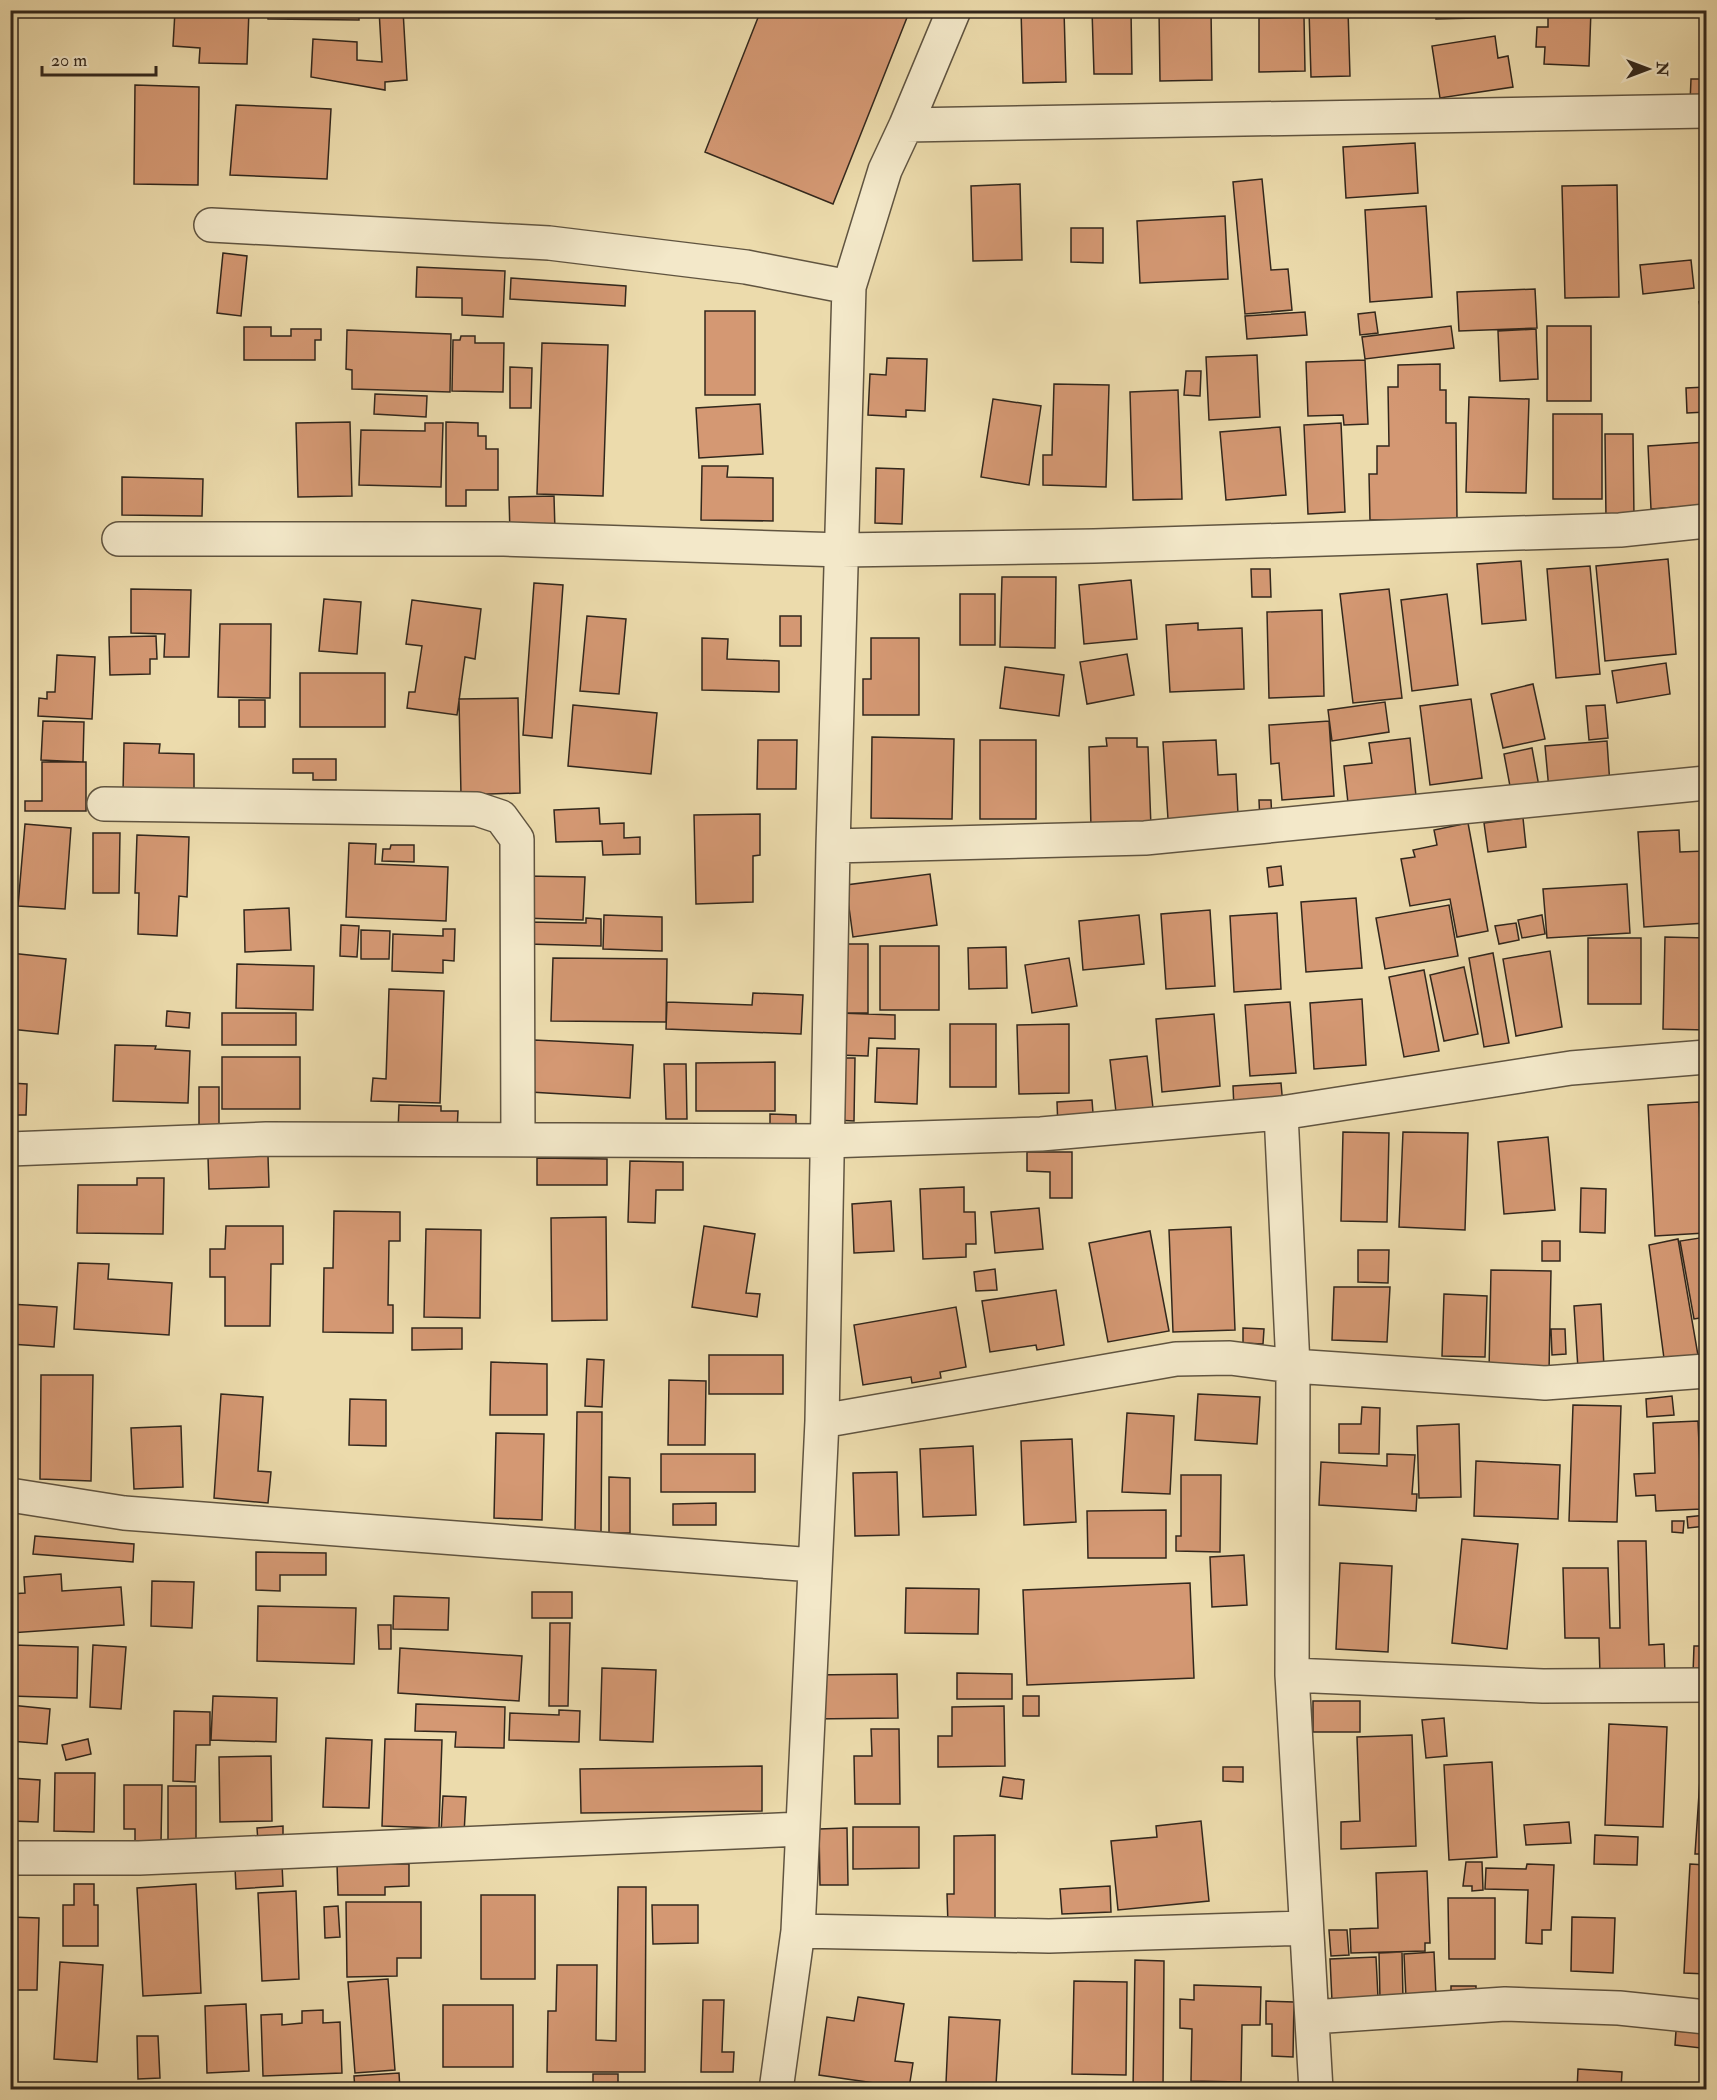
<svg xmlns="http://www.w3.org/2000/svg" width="1717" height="2100" viewBox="0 0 1717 2100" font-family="'IM FELL Double Pica',serif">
<rect width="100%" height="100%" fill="#ecdbac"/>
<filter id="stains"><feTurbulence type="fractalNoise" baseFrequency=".00333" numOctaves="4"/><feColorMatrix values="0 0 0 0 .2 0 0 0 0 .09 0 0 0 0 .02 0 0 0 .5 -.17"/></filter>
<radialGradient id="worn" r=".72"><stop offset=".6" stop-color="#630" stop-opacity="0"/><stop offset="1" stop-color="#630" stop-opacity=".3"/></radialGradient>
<!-- building -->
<path fill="#d49873" stroke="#32271c" stroke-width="1.5" d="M200 10H249L247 64 199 63 200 48 173 46 175 11Z
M267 10H359V20L268 19Z
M379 10H403L407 80 385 82V90L311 77 313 39 357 42V60L382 62Z
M761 10H910L833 204 705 152Z
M1021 10H1064L1066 82 1023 83Z
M1092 10H1131L1132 74H1094Z
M1159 10H1211L1212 80 1160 81Z
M1309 10H1348L1350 76 1311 77Z
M1436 10H1518V17L1436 19Z
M1548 10H1591L1589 66 1544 64 1545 47H1536L1537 27H1548Z
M1304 17 1305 71 1259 72V18Z
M1495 36 1498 58 1508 56 1513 87 1440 98 1432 46Z
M1691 79H1706V103H1690Z
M135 85 199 87 198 185 134 184Z
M236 105 331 109 327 179 230 175Z
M1415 143 1418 193 1346 198 1343 147Z
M1262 179 1271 270 1288 269 1292 310 1245 314 1233 182Z
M1020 184 1022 260 973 261 971 186Z
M1617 185 1619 297 1565 298 1562 186Z
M1426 206 1432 297 1370 302 1365 210Z
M1225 216 1228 279 1140 283 1137 221Z
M1071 228H1103V263L1071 262Z
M223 253 247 256 241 316 217 313Z
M1691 260 1694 288 1643 294 1640 265Z
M417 267 505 271 503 317 462 315V298L416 297Z
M511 278 626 286 625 306 510 299Z
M1535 289 1537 328 1459 331 1457 292Z
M1706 301V332L1699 302Z
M705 311H755V395H705Z
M1305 312 1307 335 1247 339 1245 316Z
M1375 312 1378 333 1360 335 1358 314Z
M1451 326 1454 348 1365 359 1362 337Z
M1547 326H1591V401H1547Z
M244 327H271V336H291V329H321V340H315V360H244Z
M1536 329 1538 379 1500 381 1498 331Z
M347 330 451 334 450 392 352 389V370L346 369Z
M461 336H475V343H504L503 392 452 391 453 340H460Z
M542 343 608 345 603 496 537 494Z
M1257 355 1260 417 1209 420 1206 357Z
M887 358 927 359 925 411 906 410V417L868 415 870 374 886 375Z
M1365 360 1368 424 1344 425 1343 415 1308 416 1306 362Z
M1440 364V390H1446V423H1456L1457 520H1370L1369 474H1377V446H1389L1388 387H1398V365Z
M510 367 532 368 531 408H510Z
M1186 371H1201L1200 396 1184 395Z
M1054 384 1109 385 1106 487 1043 485V455H1052Z
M1706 387V412L1687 413 1686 388Z
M1178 390 1182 499 1133 500 1130 392Z
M375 394 427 396 426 417 374 414Z
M1469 397 1529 399 1526 493 1466 492Z
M993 399 1041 406 1029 485 981 477Z
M760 404 763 454 699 458 696 408Z
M1553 414H1602V499H1553Z
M350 422 352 496 298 497 296 423Z
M446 422 478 423V436H486V449H498V490H466V506H446Z
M425 423H443L441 487 359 485 361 430 425 431Z
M1341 423 1345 512 1308 514 1304 425Z
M1280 427 1286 495 1226 500 1220 432Z
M1605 434H1633L1634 519H1606Z
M1706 442V505L1651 509 1648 446Z
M702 466H728L727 477 773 478V521L701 520Z
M876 468 904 469 902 524 875 523Z
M122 477 203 479 202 516 122 515Z
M554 496 555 532 510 534 509 497Z
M1668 559 1676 654 1605 661 1596 566Z
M1521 561 1526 620 1482 624 1477 564Z
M1590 566 1600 674 1556 678 1547 569Z
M1251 569H1270L1271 597H1252Z
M1002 577H1056L1055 648 1000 647Z
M1131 580 1137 639 1084 644 1079 585Z
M534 583 563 585 552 738 523 735Z
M131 589 191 590 189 657H164L165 634 131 633Z
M1389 589 1402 698 1353 703 1340 594Z
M960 594H995V645H960Z
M1447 594 1458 685 1412 691 1401 600Z
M324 599 361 602 357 654 319 651Z
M412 600 481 609 475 659 465 657 457 715 407 708 409 692H415L422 646 406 644Z
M1322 610 1324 696 1269 698 1267 612Z
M587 616 626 619 619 694 580 691Z
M780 616H801V646H780Z
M1198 623V630L1242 628 1244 689 1170 692 1166 625Z
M220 624H271L270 698 218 697Z
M156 636 157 659H150V674L110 675 109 637Z
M702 638 728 639 727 659 779 661V692L702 690Z
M871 638H919V715H863V679H871Z
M1127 654 1134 695 1087 704 1080 662Z
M57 655 95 657 92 719 38 716 39 698 47 699V692H55Z
M1666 663 1670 694 1617 703 1612 671Z
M1005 667 1064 675 1059 716 1000 708Z
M300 673H385V727H300Z
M1533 684 1545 739 1503 748 1491 694Z
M518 698 520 793 461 795 459 699Z
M1471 699 1482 778 1430 785 1420 706Z
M239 700H265V727H239Z
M1385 702 1389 732 1332 741 1328 710Z
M573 705 657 713 651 774 568 766Z
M1605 705 1608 738 1589 740 1586 706Z
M43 721 84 722 83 762 41 760Z
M1329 721 1334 796 1282 800 1279 763 1271 764 1269 725Z
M872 737 954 739 952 819 871 818Z
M1106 738H1137V747H1148L1151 827 1091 828 1089 747 1107 746Z
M1410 738 1416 796 1348 803 1344 766 1372 763 1369 743Z
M758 740H797L796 789H757Z
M980 740H1036V819H980Z
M1216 740 1218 775 1236 774 1238 814 1168 819 1163 742Z
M1607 741 1610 785 1549 790 1545 746Z
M124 743 160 744 159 753 194 754V795L123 793Z
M1532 748 1540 792 1512 797 1504 754Z
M293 759H336V780H313V773H293Z
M42 762H86V811H25V801H42Z
M1259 800H1271L1272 822 1260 823Z
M599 808 600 824 624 823V838L640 837V854L603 855 602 841 556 842 554 810Z
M760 814V855L753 856V902L696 904 694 815Z
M1523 818 1526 847 1488 852 1484 823Z
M1468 823 1488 931 1457 937 1450 899 1410 906 1401 859 1415 857 1413 850 1437 845 1434 830Z
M25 824 71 828 65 909 18 906Z
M1679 830 1680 852 1705 851 1706 923 1644 927 1638 832Z
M93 833H120L119 893H93Z
M137 835 189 837 187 897 179 896 177 936 138 934 139 893H135Z
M349 843 376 844 375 864 448 867 446 921 346 917Z
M391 845H414V862L382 861 383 849H390Z
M1281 866 1283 885 1269 887 1267 868Z
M930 874 937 925 853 937 846 885Z
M525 876 585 877 583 920 523 918Z
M1627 884 1630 933 1547 938 1543 889Z
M1356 898 1362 968 1306 972 1301 902Z
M1449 905 1458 956 1385 969 1376 918Z
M289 908 291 950 245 952 244 910Z
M1210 910 1215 986 1166 989 1161 914Z
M1277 913 1281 989 1234 992 1230 916Z
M604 915 662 917V951L603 949Z
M1139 915 1144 964 1083 970 1079 921Z
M1542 915 1545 934 1522 938 1518 920Z
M586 918 601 919V946L527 944V922L586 923Z
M1516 923 1519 940 1499 944 1495 926Z
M341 925 359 926 357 957 340 956Z
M443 929H455L454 961 443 960V973L392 971 393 934 443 936Z
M361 930 390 931 389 959H361Z
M1665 937 1706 938V1030L1663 1029Z
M1588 938H1641V1004H1588Z
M841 944H868V1013H841Z
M880 946H939V1010H880Z
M1006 947 1007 988 969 989 968 948Z
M1550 951 1562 1027 1516 1036 1503 959Z
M10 953 66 959 58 1034 10 1029Z
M1493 953 1509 1043 1484 1047 1469 958Z
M553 958 667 959 666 1022 551 1021Z
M1069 958 1077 1006 1032 1013 1025 965Z
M237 964 314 966 313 1010 236 1008Z
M1464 967 1478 1034 1444 1041 1430 975Z
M1424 970 1439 1051 1404 1057 1389 977Z
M389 989 444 991 440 1103 371 1101 373 1078 386 1079Z
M753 993 803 995 801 1034 666 1029 667 1002 752 1005Z
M1362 999 1366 1065 1314 1069 1310 1003Z
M1290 1002 1296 1073 1250 1076 1245 1005Z
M167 1011 190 1013 189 1028 166 1026Z
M222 1013H296V1045H222Z
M839 1013 895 1015V1039L869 1038 868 1056 838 1055Z
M1214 1014 1220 1086 1162 1092 1156 1019Z
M950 1024H996V1087H950Z
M1069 1024V1093L1019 1094 1017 1025Z
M534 1040 633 1045 630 1098 530 1092Z
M115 1045 156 1046 155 1049 190 1051 188 1103 113 1101Z
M877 1048 919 1049 917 1104 875 1102Z
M1147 1056 1153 1108 1116 1112 1110 1060Z
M222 1057H300V1109H222Z
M837 1058H855L854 1121 836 1120Z
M775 1062V1111H696V1063Z
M664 1064H686L687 1119H666Z
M10 1083 27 1084 26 1115H10Z
M1281 1083 1283 1106 1234 1109 1233 1086Z
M199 1087H219V1138H199Z
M1092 1100 1094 1126 1058 1128 1057 1102Z
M1699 1102 1705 1233 1655 1236 1648 1105Z
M399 1105 441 1106V1111H458L457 1132 398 1131Z
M770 1114 796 1115V1135H770Z
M1343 1132 1389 1133 1387 1222 1341 1221Z
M1403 1132 1468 1133 1465 1230 1399 1227Z
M1548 1137 1555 1210 1504 1214 1498 1142Z
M1027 1152H1072V1198H1050V1172L1027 1171Z
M268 1156 269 1187 209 1189 208 1157Z
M537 1158 607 1159V1185H537Z
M630 1161 683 1162V1190H656L655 1223 628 1222Z
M137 1178H164L163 1234 77 1233 78 1185H137Z
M964 1187V1212H975L976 1244H966V1257L923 1259 920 1189Z
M1581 1188 1606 1189 1605 1233 1580 1232Z
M891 1201 894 1251 854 1253 852 1204Z
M1039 1208 1043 1249 995 1253 991 1212Z
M334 1211 400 1212V1241H389L388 1305H393V1333L323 1332 324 1268H333Z
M606 1217 607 1320 552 1321 551 1218Z
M226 1226H283V1264H271L270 1326H225V1277H210V1249H225Z
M704 1226 755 1234 746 1293 760 1294 757 1317 692 1307Z
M1231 1227 1235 1330 1173 1332 1169 1230Z
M426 1229 481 1230 480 1318 424 1317Z
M1150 1231 1169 1331 1108 1342 1089 1243Z
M1706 1237V1317L1694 1319 1680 1241Z
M1678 1239 1699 1361 1665 1366 1649 1245Z
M1542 1241H1560V1261H1542Z
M1358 1250H1389L1388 1283 1358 1282Z
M78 1263 109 1264 108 1279 172 1283 169 1335 74 1329Z
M995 1269 997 1290 976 1291 974 1272Z
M1491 1270 1551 1271 1549 1372 1489 1371Z
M1334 1287H1390L1387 1342 1332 1340Z
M1056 1290 1064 1345 1037 1350 1036 1345 990 1352 982 1301Z
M1444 1294 1487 1296 1485 1357 1442 1356Z
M10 1304 57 1307 54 1347 10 1344Z
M1601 1304 1604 1368 1578 1369 1574 1306Z
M956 1307 966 1367 940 1372 941 1378 912 1383 911 1377 863 1385 854 1325Z
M412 1328H462V1349L412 1350Z
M1243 1328 1264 1329 1263 1344 1243 1343Z
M1551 1329H1565L1566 1354 1552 1355Z
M709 1355H783V1394H709Z
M587 1359 604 1360 602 1407 585 1406Z
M491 1362 547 1364V1415H490Z
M41 1375H93L91 1481 40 1479Z
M669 1380 706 1381 705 1445H668Z
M221 1394 263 1397 258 1471 271 1472 268 1503 214 1498Z
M1198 1394 1260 1397 1257 1444 1195 1440Z
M1672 1396 1674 1415 1647 1417 1646 1399Z
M350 1399 386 1400V1446L349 1445Z
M1573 1405 1621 1406 1617 1522 1569 1521Z
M1362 1407 1380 1408 1379 1454 1339 1453V1424H1361Z
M577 1412H602L601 1533H575Z
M1127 1413 1174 1416 1170 1494 1122 1492Z
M1698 1421 1702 1509 1656 1511 1655 1495 1636 1496 1634 1474 1655 1473 1653 1423Z
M1459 1424 1461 1497 1419 1498 1417 1426Z
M181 1426 183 1487 134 1489 131 1428Z
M496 1433 544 1434 542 1520 494 1518Z
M1072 1439 1076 1522 1024 1525 1021 1441Z
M973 1446 976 1515 923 1517 920 1449Z
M661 1454H755V1492H661Z
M1387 1454 1415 1455 1412 1494H1417L1416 1511 1319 1505 1321 1462 1387 1466Z
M1476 1461 1560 1465 1558 1519 1474 1516Z
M897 1472 899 1535 855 1536 853 1473Z
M1181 1475H1221L1220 1552 1176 1551V1536H1181Z
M609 1477 630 1478V1533H609Z
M716 1503V1525H673V1504Z
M1166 1510V1558H1088L1087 1511Z
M1706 1515V1526L1688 1528 1687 1517Z
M1672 1521H1684L1683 1533 1672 1532Z
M35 1536 134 1544 133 1562 33 1554Z
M1462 1539 1518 1544 1507 1649 1452 1643Z
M1618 1541H1646L1649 1645 1664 1644 1665 1674 1600 1675 1599 1638H1565L1563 1568H1608L1610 1628H1620Z
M256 1552 326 1553V1575H280V1591L256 1590Z
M1244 1555 1247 1605 1212 1607 1210 1557Z
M1340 1563 1392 1566 1388 1652 1336 1649Z
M61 1574 62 1591 121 1587 124 1625 10 1633V1594L25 1593 24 1577Z
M152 1581 194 1582 192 1628 151 1626Z
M1190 1583 1194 1678 1027 1685 1023 1590Z
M906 1588 979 1589 978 1634 905 1633Z
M532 1592H572V1618H532Z
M394 1596 449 1598 448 1630 393 1629Z
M258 1606 356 1608 354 1664 257 1661Z
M550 1623H570L568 1706H549Z
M378 1625H391V1649H379Z
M13 1645 78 1647 77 1698 10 1696Z
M93 1645 126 1647 121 1709 90 1707Z
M1694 1646H1706V1674H1693Z
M400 1648 522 1656 519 1701 398 1693Z
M602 1668 656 1670 653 1742 600 1740Z
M957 1673 1012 1674V1699H957Z
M897 1674 898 1718 811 1719V1675Z
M213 1696 277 1698 276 1742 211 1740Z
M1023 1696H1039V1716H1023Z
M1313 1701H1360V1732H1313Z
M416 1704 505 1707 504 1748 455 1747 456 1732 415 1731Z
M10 1705 50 1709 47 1744 10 1741Z
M1004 1706 1005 1766 938 1767V1736H952V1707Z
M559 1710 580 1711 579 1742 509 1740 510 1713 559 1715Z
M174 1711 210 1712V1745H196L195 1782 173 1781Z
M1444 1718 1447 1756 1426 1758 1422 1720Z
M1609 1724 1667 1727 1663 1827 1605 1825Z
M871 1729H899L900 1804H855L854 1756H872Z
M1412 1735 1416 1846 1341 1849V1822L1360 1821 1357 1737Z
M326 1738 372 1740 369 1808 323 1807Z
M88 1739 91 1754 66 1760 62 1745Z
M385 1739 442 1740 439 1828 382 1826Z
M271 1756 272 1821 220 1822 219 1757Z
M1492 1762 1497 1857 1449 1860 1444 1765Z
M1701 1764H1706V1854H1695Z
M762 1766V1811L581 1813 580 1769Z
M1223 1767H1243V1782L1223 1781Z
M10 1768 11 1778 40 1780 38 1822 10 1821Z
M55 1773H95L94 1832 54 1831Z
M1003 1777 1024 1780 1022 1799 1000 1796Z
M124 1785H162L161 1843H135V1829H124Z
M168 1786H196V1845H168Z
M443 1796 466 1797 464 1834 441 1833Z
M1201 1821 1209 1901 1118 1910 1111 1841 1157 1837 1156 1826Z
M1569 1822 1571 1843 1526 1845 1524 1825Z
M283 1826V1840L258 1842 257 1828Z
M853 1827H919V1868L853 1869Z
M847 1828 848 1885H820L819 1829Z
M995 1835V1925H948L947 1894H954V1836Z
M1595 1835 1638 1837 1637 1865 1594 1864Z
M1466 1862H1482L1483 1890 1472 1891V1886H1463Z
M282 1864 283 1886 236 1889 235 1867Z
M337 1864H409V1886L385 1887V1895H338Z
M1527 1864 1554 1865 1551 1930H1542V1944L1526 1943 1528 1890 1485 1889 1486 1868 1526 1869Z
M1690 1864 1706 1865V1974L1684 1973Z
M1427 1871 1430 1943H1425V1951L1351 1953 1350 1929 1378 1928 1376 1873Z
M74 1884H94V1905H98V1946H63V1905H74Z
M196 1884 201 1993 143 1996 137 1888Z
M1110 1886 1111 1912 1062 1914 1060 1889Z
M618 1887H646L645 2072H547L548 2011H556L557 1965H597L596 2040 616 2041Z
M296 1891 299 1979 262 1981 258 1893Z
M481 1895H535V1979H481Z
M1448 1898H1495V1959H1449Z
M346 1902H421V1958H397V1976L347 1977Z
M652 1905H698V1943L653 1944Z
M338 1906 340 1937 325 1938 324 1907Z
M10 1917 39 1918 37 1990H12Z
M1572 1917 1615 1918 1613 1973 1571 1971Z
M1329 1930H1347L1349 1955 1331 1956Z
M1402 1952 1403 2000H1380L1379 1953Z
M1434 1952 1436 1996 1406 1998 1404 1954Z
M1376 1957 1378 1998 1332 2001 1330 1959Z
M1135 1960 1164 1961 1163 2090H1133Z
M60 1962 103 1965 97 2062 54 2059Z
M388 1979 395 2070 355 2073 348 1982Z
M1074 1981 1127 1982 1126 2075 1072 2074Z
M1194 1985 1261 1987 1260 2025H1242L1241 2082 1191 2081 1192 2029 1180 2028V1999L1194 2000Z
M1451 1986H1476V1997H1451Z
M858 1997 904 2004 895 2061 913 2063 909 2088 819 2075 827 2017 854 2021Z
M703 2000H724L722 2052H734L733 2072H701Z
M1266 2001 1294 2002 1293 2057 1272 2056V2024H1266Z
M246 2004 249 2071 207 2073 205 2006Z
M443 2005H513V2067H443Z
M323 2010V2023L340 2022 342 2073 263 2076 261 2015 282 2014V2025L302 2023V2011Z
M949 2017 1000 2020 996 2085 946 2083Z
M1676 2031 1702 2033 1701 2048 1675 2045Z
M137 2036H158L160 2078 138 2079Z
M1578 2069 1622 2072 1621 2090H1577Z
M399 2073 400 2090H355L354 2076Z
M593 2074H618V2090H593Z
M1187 2083 1243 2090H1187Z
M1651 2085 1699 2088V2090H1650Z"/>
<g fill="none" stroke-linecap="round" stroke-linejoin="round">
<!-- minor casing -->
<g stroke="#605440" stroke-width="36">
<path id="minor" d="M906 125 954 10
M211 225 549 243 746 267 849 287
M119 539H504L842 550 1094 546 1620 530 1706 521
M104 804 477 809 501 817 517 839 518 1140
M833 846 1145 838 1706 783
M1281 1113 1293 1366 1292 1675 1316 2090
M10 1149 266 1139 827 1141 1041 1134 1281 1113 1571 1068 1706 1057
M822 1421 1176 1359 1230 1358 1293 1366 1545 1383 1706 1371
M10 1495 124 1513 814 1565
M1292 1675 1543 1686 1706 1685
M10 1858H139L801 1829
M798 1931 1049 1936 1306 1928
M1312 2017 1505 2004 1619 2008 1706 2017
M776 2090 798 1931 822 1421 833 846 849 287 885 170 906 125 1706 111"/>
</g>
<!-- minor -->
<use href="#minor" stroke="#f3e8c9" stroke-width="33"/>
</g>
<!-- margin -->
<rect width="1717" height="2100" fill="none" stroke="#ecdbac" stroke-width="36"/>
<rect x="12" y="12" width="1693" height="2076" fill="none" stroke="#32271c" stroke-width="3"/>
<rect x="18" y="18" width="1681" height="2064" fill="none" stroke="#32271c" stroke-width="1.5"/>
<!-- north arrow -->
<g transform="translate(1648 69) rotate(90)" stroke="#f3e8c9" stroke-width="4.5" paint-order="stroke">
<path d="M0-4.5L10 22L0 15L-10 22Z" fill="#32271c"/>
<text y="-9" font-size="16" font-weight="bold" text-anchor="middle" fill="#32271c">N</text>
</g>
<!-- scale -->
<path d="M42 66v9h114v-9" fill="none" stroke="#32271c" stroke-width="3"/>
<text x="51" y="66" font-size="18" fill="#32271c" stroke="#f3e8c9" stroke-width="4.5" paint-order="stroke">20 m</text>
<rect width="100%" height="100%" filter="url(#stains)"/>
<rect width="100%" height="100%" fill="url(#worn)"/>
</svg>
